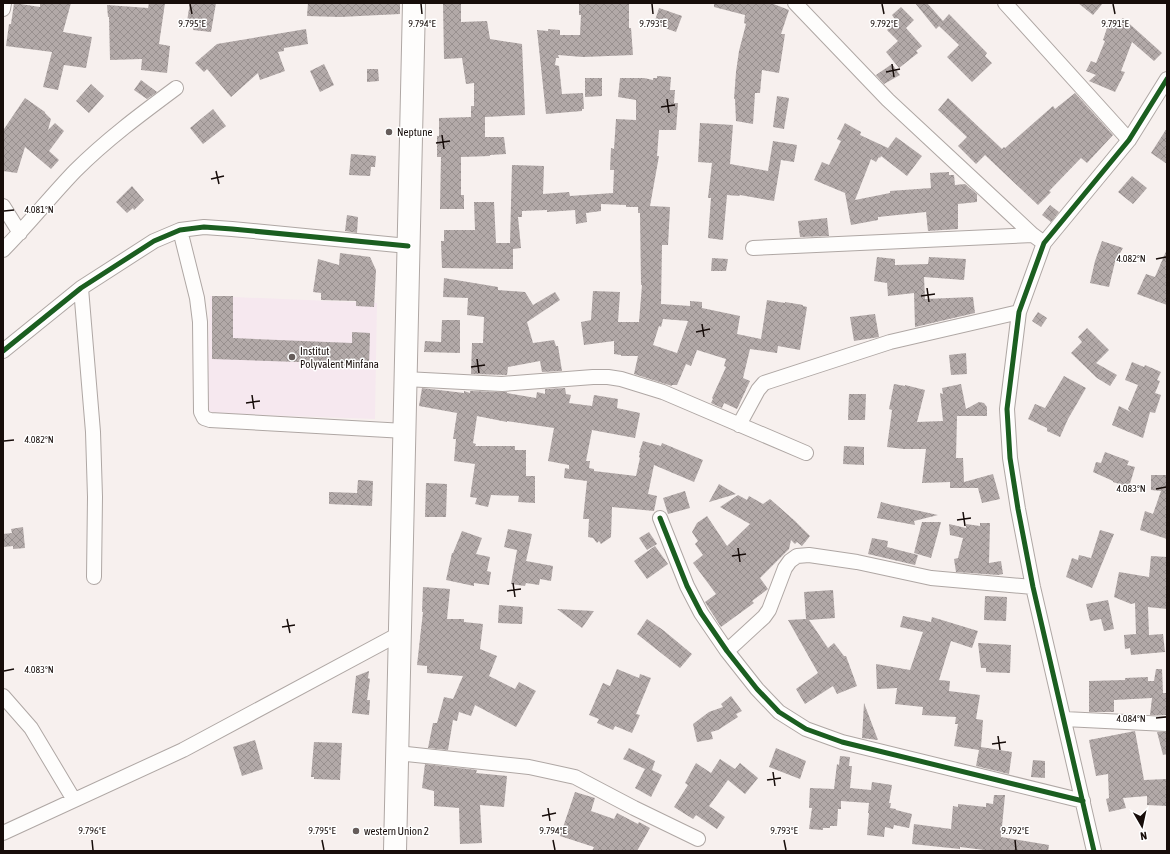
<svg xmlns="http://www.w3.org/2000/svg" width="1170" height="854" viewBox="0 0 1170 854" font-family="'Asap Condensed',sans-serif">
<defs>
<pattern id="building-cross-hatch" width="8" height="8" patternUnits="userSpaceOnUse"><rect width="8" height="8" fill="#b2a9a8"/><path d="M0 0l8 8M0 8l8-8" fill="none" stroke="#98908f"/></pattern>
</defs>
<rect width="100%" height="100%" fill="#f7f0ee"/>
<!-- education -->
<path fill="#f6e8ef" d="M210 296 377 303 375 419 207 413Z"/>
<!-- building -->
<path fill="url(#building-cross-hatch)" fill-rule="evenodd" d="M14 3 40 7V3H71L63 32 92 37 86 68 64 65 58 90 43 87 52 52 6 46 9 24H11Z
M149 3H165L159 44 170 46 167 73 141 70 142 59 110 60 109 17H108L107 5 148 8Z
M190 3H216L211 32 193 30 194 22 187 21Z
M308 3H400V14L340 17 307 16Z
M443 3H461V22L487 21 490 39 522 44 525 115 485 117V137H504L506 154 490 155V156L461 157V195H464V209H440L441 157H437V136H439V118L471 117V106H474V83L466 84 462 58 444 59Z
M579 3H629V28H631L633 55 583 57 558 55 559 58H556L555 65 559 66 562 94 583 93 584 109H582V111L546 114 537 30 548 31V29L560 30V35H580L581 15H579Z
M714 3H771L789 10 781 34H785L779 73 762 70 760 93H755L753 124 736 121 735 99H734L736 72 739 51 746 24 744 23 745 15 714 7Z
M915 3H927L943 21 949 14 987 53 985 56 992 63 972 82 947 57 959 45 939 26 936 29Z
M1078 3H1103L1093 15Z
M901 7 914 20 906 28 922 46 916 51 918 53 899 68 886 52 898 41 887 30 896 21 892 15Z
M659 8 682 16 676 32 654 24Z
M1123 18 1162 53 1154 61 1132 42 1121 71 1125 72 1115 92 1089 81 1096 75 1086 71 1091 61 1096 63 1105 41 1103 40 1109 22 1117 24Z
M306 29 308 44 284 48V51L278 52 285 71 260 80 258 73 231 97 207 69 204 72 195 63 217 44Z
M324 64 334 85 320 92 310 71Z
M892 64 900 75 884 84 876 75Z
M367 69H378L379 81 367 82Z
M657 76 671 77 670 90H675L674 103H678L676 130H659L657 156H659L650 206 670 207 668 245H662L661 304 690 306V301L702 302V308L740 316 737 334 761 339 767 300 785 303V302L803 305V306L807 307 800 350 778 346 777 353 750 349 743 378 750 381 737 409 724 403 722 408 711 403 713 399 712 398 726 367 724 366 726 359 697 350 691 366 686 364 677 385H672V386L634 374 638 356H621V355L614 354V341L584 345 581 322 591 320 593 291 620 292 618 322H639L642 285H641L640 213H638V207H626V205L601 204V211L586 213 587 222 576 224 575 210 547 212V210L522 211V217H518L521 248 513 249V269L442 268 441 241H444V230H475L474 202H494L496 243H510L512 165 544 166 543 194 569 192 570 196 613 193 614 170H610L611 148 614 149 616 119 636 120V100L618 97 620 78H644L653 80V78H657ZM663 319 688 321 677 353 653 345 659 326 661 327Z
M585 78H602V96L585 97Z
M141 80 157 92 147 99 134 90Z
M91 84 104 96 89 113 76 101Z
M1075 93 1113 135 1087 163 1081 158 1049 191 1051 192 1038 205 985 155 976 164 958 146 967 137 938 110 948 98 1002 149 1004 147 1005 148 1053 106 1055 109Z
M777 96 789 98 784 129 773 127Z
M25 98 45 112V113L51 119 48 130 55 123 64 131 49 151 59 160 51 169 25 147 17 173 3 171 4 129Z
M213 109 226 126 203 144 190 128Z
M700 123 733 125 730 164 768 171 773 141 797 145 794 162 781 160 774 201 740 195 739 196 727 195 723 240 708 238 711 198H708L712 163 698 162Z
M845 123 861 132 860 135 888 148 896 137 922 156 907 176 881 156 880 158 879 157 876 162 871 159 855 200 890 193V191L931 188 930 173 949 172V175H954L955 185 965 184 977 194V202L958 204V229L928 231 926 212 878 217V220L851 225 845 193 814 180 822 162 829 165 841 141 837 139Z
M1167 128V164L1151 153Z
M351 154 376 156 375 167H371L370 176 349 175Z
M1132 176 1147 188 1133 204 1118 192Z
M132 186 144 200 134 210 133 208 127 213 116 202Z
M1050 205 1059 212 1051 222 1042 215Z
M347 215 358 217 357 233 345 231Z
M827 218 829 236 800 237 798 221Z
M1102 241 1123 248 1115 262 1109 287 1090 283 1095 261Z
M1167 249V305L1137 294 1146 274 1155 277Z
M340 253 370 257 376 270 374 307 356 306V301L321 300V293L313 292 318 259 339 265Z
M877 257 895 259V265L928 264 929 257 966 259 964 280 924 277 925 299 973 297 975 313 915 327 914 293 888 296 887 283 874 281Z
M712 258 728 259 726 271H711Z
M444 278 498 287V290L525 292 533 305 555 292 560 300 527 322 533 343 554 340 556 346H558L562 371 542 372 540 361 508 367 507 375 471 374 472 343H483L484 317 467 315 468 298 443 297Z
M212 296H233V338L352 343V332L370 333 369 367 328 365V363L212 359Z
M1038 312 1047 318 1041 327 1032 321Z
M875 314 879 337 854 341 850 317Z
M442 320H460V353L424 352 425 341 441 342Z
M1087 328 1109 350 1096 363 1117 375 1110 386 1097 378 1071 353 1082 342 1078 337Z
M966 353 967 374 951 375 949 355Z
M1132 362 1144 367 1145 365 1161 372 1157 380 1160 381 1155 393 1161 395 1155 413 1150 412 1143 438 1112 425 1119 406 1131 412 1128 409 1138 385 1125 380Z
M1064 376 1086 388 1068 419 1060 437 1047 431V428L1028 419 1035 404 1045 408Z
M894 384 905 386V385L925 390 917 422 943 421 940 393 943 394 942 388 961 384 966 409 979 402 984 403 987 407V416H957L956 458H963L964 482 993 474 1000 499 982 503 978 488H950V482L922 483 926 449H904L887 447 892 410 889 409Z
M422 388 464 393V391L470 393V391L507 392V393L536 398 537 392 545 394V389L565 388 566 394 571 395 569 403 592 406 594 395 618 399 617 408 640 413 635 438 592 430 586 461H590L589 468 594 469V471L636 476 640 458 639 457 640 453H639L643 441 661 446 662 443 703 460 694 482 654 465 648 494 657 496 654 511 612 507 611 537 601 544 599 541 597 543 593 538 588 537 589 519H583L587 481 564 478 565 468 569 469V465L548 461 554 428 507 421V422L477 416 473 443 476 444 475 446H515V450H526V476H535V503L518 502 519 496 491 495 488 507 475 504 477 498 470 497 475 464 454 461 456 439H453L457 413 419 406Z
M849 394H866L865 420H848Z
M844 446 864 447V465L843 464Z
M1105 452 1129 461 1127 465 1135 467 1129 487 1113 482V481L1093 472 1096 462 1101 463Z
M1151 475H1167V539L1140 530 1145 511 1153 514 1161 491 1151 490Z
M358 480 373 481 372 506 329 504V492L357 493Z
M426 483 447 484 446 517H425Z
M719 484 736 494 709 502Z
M685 491 690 508 668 514 663 498Z
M738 495 747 500 749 496 763 504 770 499 795 521 810 536 802 546 797 542 795 544 791 540 789 549 760 578 768 589 752 601 754 603 721 627 705 602 716 594 693 563 703 555 695 544 698 541 692 532 697 523 707 516 727 546 750 524 720 507Z
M881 502 892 505 938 515 914 521 915 525 888 520 877 518Z
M922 522H941L931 558 914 553Z
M980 523H990L989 563 1001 561 1003 574 998 575 956 572 954 559 958 558 963 538 950 535 949 524 966 528V524L980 526Z
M23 527 25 548 13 549V546L3 547V534L12 533 11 529Z
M508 529 532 534 526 561 553 566 551 581 540 579 539 585 526 583 525 586 511 584 517 550 504 547Z
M1100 530 1114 534 1092 588 1066 577 1072 558 1078 560 1079 555 1091 558Z
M462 531 482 538 476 554 490 557 487 571 491 572 489 585 474 583V586L446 580 452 553H453Z
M649 532 657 544 647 550 639 538Z
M872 538 888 541 887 547 918 555 915 565 868 554Z
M655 546 668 564 647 579 634 561Z
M1151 556 1167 557V609L1148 607 1149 635 1163 634 1165 652 1131 655 1130 648 1125 649 1124 635 1136 634 1135 603 1131 604 1114 597 1119 572 1149 577Z
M423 587 450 589 447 619H464V622L483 624 480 649 497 656 489 676 515 689 519 682 536 691 516 727 475 705 471 716 459 712 457 721 453 720 448 750 428 748 433 723H437L444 697 453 699 463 676 427 673V666L417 665 423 612H422Z
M833 590 835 618 809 620 828 648 834 643 844 656H846L857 686 837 694 833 686 805 704 796 689 818 673 788 620 806 619 804 592Z
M985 596 1007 597 1006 621 984 620Z
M1108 600 1114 629 1104 631 1101 619 1090 621 1086 604Z
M499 605 523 607 522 624 498 623Z
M557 609 594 611 582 628Z
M903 616 931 622 932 617 978 631 972 648 951 641 939 680 950 681 949 691 980 695 976 719 983 720 981 747 1012 752 1009 774 976 766 979 750 954 746 958 724H955L956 717 922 715 923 707 895 704 897 688 877 689 876 664 910 670 923 632 900 627Z
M647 619 663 630 692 654 680 668 637 634Z
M978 643 1011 645 1010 673 986 672V668H981Z
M617 669 639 678 640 674 651 678 636 714 640 715 632 733 615 726 613 730 597 723 599 719 589 715 603 683 610 686Z
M1156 669H1162L1163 693H1167V715H1150L1152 698 1114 700V712H1089V681L1125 680V678L1148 677V681H1154Z
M369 671 368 678 370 679 367 700H370L369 715 352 713 356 676Z
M731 696 742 711 736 714 738 717 718 730 711 732 713 739 697 742 693 724 709 712 723 707 721 704Z
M864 703 878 740 862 738Z
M1135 731 1144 780 1167 779V806L1147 805V796L1123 798 1126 808 1109 812 1106 799 1109 798 1108 774 1096 776 1089 740Z
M1157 732H1167V754L1163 755Z
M255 740 263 769 242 776 233 747Z
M314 742 342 743 340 780 314 779V777H311Z
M629 748 655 761 652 770 662 775 651 797 635 788 645 769 623 759Z
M776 748 806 761 800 779 769 767Z
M840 756 850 757 849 766H852L850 788 871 790 872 782 892 785 889 803H891L890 808 896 809V810L912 814 909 828 894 825 893 829 885 827 884 837 867 835 869 813H868L869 803 841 801V809H838L837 826H830V828H823V830L809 829 812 808H809L810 788 834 789 837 764 839 765Z
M720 759 735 769 740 763 758 778 745 794 728 780 709 806 725 817 717 829 696 815 693 819 674 807 688 785 685 783 696 763 711 773Z
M1033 760 1045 761V778L1031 777Z
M425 764 477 770 476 773 507 776 504 807 480 805 482 843 460 844 459 808 434 806V791L422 788Z
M575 792 595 798 591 811 614 819 617 813 638 824 639 822 650 828 637 851H592L594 847 560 836Z
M994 795H1005L1001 837 1049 845 1048 851H993L960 847V849L912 844 914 824 951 829 953 806 958 807V804L986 807V803L993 804Z"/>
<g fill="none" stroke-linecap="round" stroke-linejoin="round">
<!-- street casing -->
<g stroke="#afa7a4" stroke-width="16">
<path id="street" d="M795 3 888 100 1033 235 1044 243
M1005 3 1129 140
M3 9 4 3
M3 206 20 233
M180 230 197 298 200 322 201 412 204 418 210 420 405 431
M753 248 1033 235
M3 250C28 225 50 197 75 171 106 140 141 114 176 88
M81 288 93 432 95 497 94 577
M3 351 81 288 154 241 180 230 204 227 232 229 408 246
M405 379 502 384 593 377H608L621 379 663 392 806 453
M739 425 758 390 764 383 890 342 1019 312
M660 518 687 586 701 613 727 651 757 689 779 712 806 729 842 742 1083 801
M727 651 764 617 769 610 785 568 790 561 797 556 809 555 857 562 931 578 1033 587
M3 696 31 728 74 800
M1064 719 1167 724
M397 753 529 767 575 777 634 808 698 839
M3 833 183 750 399 634
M1094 851 1033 587 1018 509 1010 458 1007 409 1019 312 1044 243 1129 140 1167 79"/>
</g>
<!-- primary casing -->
<g stroke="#afa7a4" stroke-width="24">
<path id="primary" d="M395 851 414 3"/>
</g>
<!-- street -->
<use href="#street" stroke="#fefdfc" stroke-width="14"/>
<!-- primary -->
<use href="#primary" stroke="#fefdfc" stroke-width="22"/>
<!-- cycleway casing -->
<g stroke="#fff" stroke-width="8">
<path id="cycleway" d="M3 351 81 288 154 241 180 230 204 227 232 229 408 246
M660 518 687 586 701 613 727 651 757 689 779 712 806 729 842 742 1083 801
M1094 851 1033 587 1018 509 1010 458 1007 409 1019 312 1044 243 1129 140 1167 79"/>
</g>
<!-- cycleway -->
<use href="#cycleway" stroke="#1b5e20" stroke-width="5"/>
</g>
<!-- ticks -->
<path fill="none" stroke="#170d0a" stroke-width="1.5" d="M190 4 192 14M421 4 422 14M652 4 653 14M882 4 884 14M1113 4 1115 14M892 64 894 77M886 72 900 69M667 99 669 113M661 107 675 105M442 135 444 149M436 143 450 141M216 171 219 184M211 179 224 176M4 211 14 210M1156 259 1166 257M927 288 929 302M921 296 935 294M702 324 704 337M696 332 710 329M477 359 479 373M471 367 485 365M252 395 254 409M246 403 260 401M4 441 14 440M1156 489 1166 487M963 512 965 526M957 520 971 518M738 548 740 562M732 556 746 554M513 583 515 597M507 591 521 589M287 619 290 633M282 627 295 625M4 671 14 669M1156 718 1166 717M998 736 1000 750M992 744 1006 742M773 772 775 786M767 780 781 778M548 808 550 821M542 816 556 813M92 840 93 850M322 840 324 850M553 840 555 850M784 840 786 850M1015 840 1016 850"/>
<!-- markers -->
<g fill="#655c5a" stroke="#fff" stroke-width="1.5">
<circle cx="389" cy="132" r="4"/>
<circle cx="292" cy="357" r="4"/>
<circle cx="356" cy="831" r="4"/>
</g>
<g text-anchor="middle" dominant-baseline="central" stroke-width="3" stroke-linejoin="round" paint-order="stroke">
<!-- poi labels -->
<g font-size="11" fill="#170d0a" stroke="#fff" text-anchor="start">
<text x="397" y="132">Neptune</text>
<text x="300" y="351">Institut<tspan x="300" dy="13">Polyvalent Minfana</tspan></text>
<text x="364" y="831">western Union 2</text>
</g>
</g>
<g font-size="10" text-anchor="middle" fill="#170d0a" stroke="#fff" stroke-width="3" stroke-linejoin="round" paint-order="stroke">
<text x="192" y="27">9.795°E</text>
<text x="422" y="27">9.794°E</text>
<text x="653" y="27">9.793°E</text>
<text x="884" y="27">9.792°E</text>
<text x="1115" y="27">9.791°E</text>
<text x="39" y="213">4.081°N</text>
<text x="1131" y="262">4.082°N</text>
<text x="39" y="443">4.082°N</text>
<text x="1131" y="492">4.083°N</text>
<text x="39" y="673">4.083°N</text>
<text x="1131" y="722">4.084°N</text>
<text x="92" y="834">9.796°E</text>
<text x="322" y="834">9.795°E</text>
<text x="553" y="834">9.794°E</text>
<text x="784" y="834">9.793°E</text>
<text x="1015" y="834">9.792°E</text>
</g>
<!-- border -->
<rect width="1170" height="854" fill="none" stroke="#170d0a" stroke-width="8"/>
<!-- north arrow -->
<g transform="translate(1142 826) rotate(171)" stroke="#ffffff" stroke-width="3" paint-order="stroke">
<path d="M0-3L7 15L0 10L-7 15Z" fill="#170d0a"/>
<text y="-6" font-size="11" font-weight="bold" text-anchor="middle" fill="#170d0a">N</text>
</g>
</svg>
